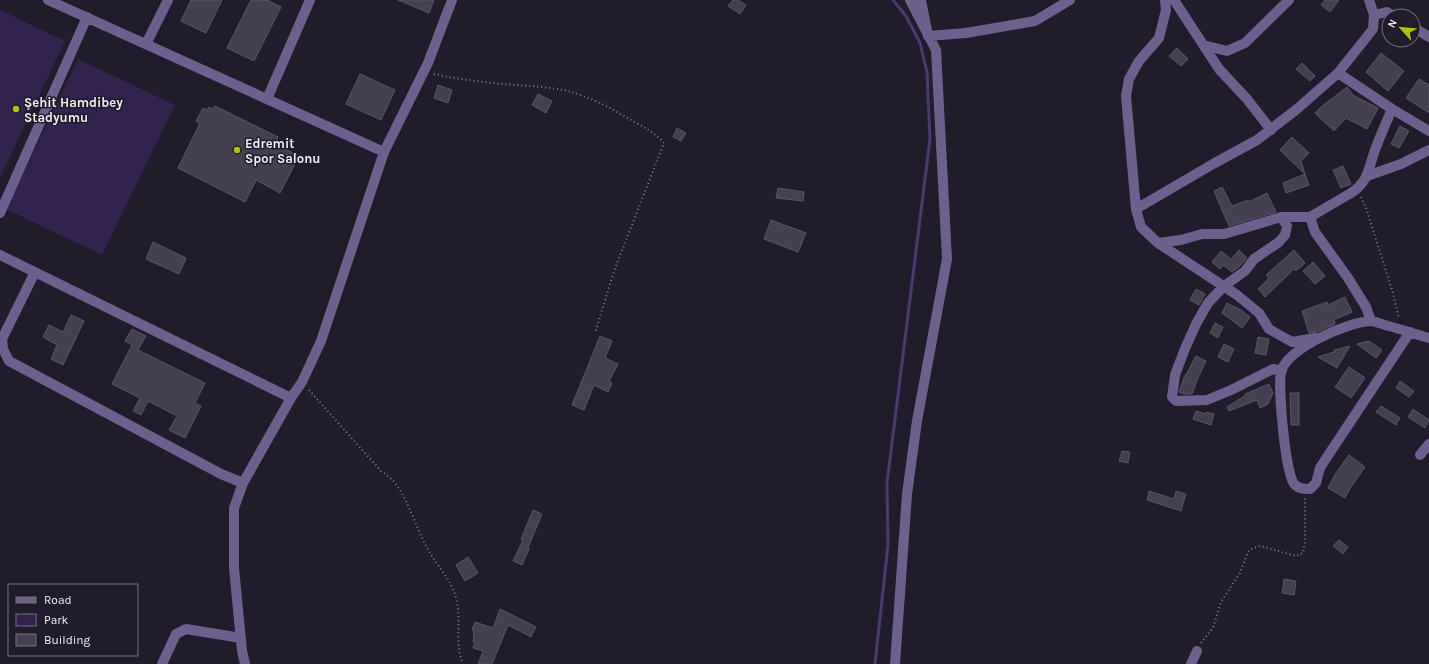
<svg xmlns="http://www.w3.org/2000/svg" width="1429" height="664" viewBox="0 0 1429 664" font-family="Karla,sans-serif">
<rect width="100%" height="100%" fill="#201c2c"/>
<!-- green -->
<path fill="#31224e" d="M0 10 65 41 0 178Z
M78 59 175 105 102 255 6 209Z"/>
<g fill="none" stroke-linecap="round" stroke-linejoin="round">
<!-- stream -->
<path stroke="#4c3873" stroke-width="3" d="M875 664 888 545 887 483 930 139 927 72 920 43 906 16 893 0"/>
</g>
<!-- building -->
<path fill="#444051" stroke="#595466" d="M191 0H222L206 33 181 21Z
M251 0H267L281 7 254 61 227 48Z
M398 0H434L429 13Z
M733 0H738L746 5 740 14 728 6Z
M1325 0H1339L1330 12 1321 5Z
M1177 48 1188 59 1181 66 1169 56Z
M1381 53 1404 71 1388 91 1366 72Z
M1302 63 1315 76 1310 81 1296 69Z
M360 74 395 90 381 120 346 104Z
M1419 79 1429 85V113L1406 98Z
M438 85 452 90 448 103 434 98Z
M1347 87 1353 95 1378 108 1367 129 1346 118 1334 131 1315 113 1322 106Z
M538 94 552 101 546 113 532 105Z
M215 106 278 137 275 144 299 156 280 193 256 180 245 202 178 168 200 123 196 121 203 108 207 110 209 107 213 109Z
M1400 126 1409 131 1399 148 1391 144Z
M677 128 686 133 681 141 673 137Z
M1292 137 1309 153 1301 161 1305 174 1280 150Z
M1343 166 1351 184 1341 188 1333 170Z
M1305 174 1309 185 1286 193 1283 183Z
M1222 187 1232 206 1248 200 1249 202 1267 193 1276 212 1229 226 1214 191Z
M778 188 804 192 803 201 776 198Z
M771 220 806 233 798 252 764 239Z
M153 242 186 258 179 274 146 259Z
M1239 250 1247 258 1240 266 1232 272 1223 265 1220 269 1212 262 1221 251 1231 259Z
M1294 250 1305 263 1296 271 1294 269 1265 297 1258 289 1269 278 1266 275Z
M1313 262 1325 276 1315 284 1303 271Z
M1196 289 1205 294 1199 305 1190 300Z
M1345 297 1352 312 1334 320 1335 324 1317 332 1309 333 1302 311 1327 302 1328 305Z
M1227 303 1241 310 1250 317 1242 328 1222 313Z
M71 315 84 321 63 365 51 359 57 345 43 337 49 325 63 332Z
M1215 323 1223 327 1218 338 1210 333Z
M132 329 146 336 138 350 205 383 195 403 201 406 185 438 169 430 177 416 148 401 141 415 133 411 140 398 112 384 132 345 125 341Z
M600 336 612 341 605 358 618 364 609 381 612 383 608 392 594 385 584 410 572 405Z
M1258 337 1269 339 1266 355 1255 353Z
M1369 341 1382 350 1376 358 1357 344Z
M1224 344 1234 349 1228 362 1218 357Z
M1350 346 1337 368 1318 357 1334 352V350Z
M1196 356 1206 361 1198 378 1192 394H1184L1179 392 1185 375H1186Z
M1349 367 1365 378 1351 398 1335 387Z
M1400 381 1414 391 1409 397 1396 388Z
M1269 384 1273 393 1268 404 1260 408 1257 400 1229 411 1227 407 1246 395 1245 394Z
M1290 393H1299V425H1291Z
M1381 406 1400 418 1396 425 1376 412Z
M1413 409 1429 420 1425 428 1408 417Z
M1196 411 1205 414 1206 412 1214 414 1211 425 1193 419Z
M1122 451 1130 452 1128 463 1119 461Z
M1349 455 1365 467 1349 490 1345 498 1328 488 1336 473Z
M1149 491 1174 499 1176 491 1186 494 1181 511 1147 500Z
M533 510 542 514 528 548 529 549 522 565 513 561 523 540 521 539Z
M1339 540 1348 547 1343 554 1333 546Z
M468 557 478 573 465 581 456 565Z
M1284 579 1296 581 1294 595 1282 593Z
M500 609 536 627 531 637 508 625 492 664H478L483 651 473 648 475 643 473 642 474 631 472 630 475 622 493 628Z"/>
<g fill="none" stroke-linecap="round" stroke-linejoin="round">
<!-- path -->
<path stroke="#807c8a" stroke-width="2" stroke-dasharray="1 3" stroke-linecap="butt" d="M434 74C451 78 468 80 485 82 513 86 540 85 568 91 589 97 610 107 629 119 642 126 654 132 664 143L614 271 595 333
M1361 197 1366 208 1393 293 1399 319
M309 390 381 471C389 476 395 482 400 490 412 510 418 533 430 553 439 568 452 581 456 598 462 619 454 643 463 664
M1201 643 1213 628 1221 602 1240 573 1248 552 1253 548 1260 546 1296 556 1303 553 1305 541V498"/>
<!-- minor -->
<path stroke="#6d608e" stroke-width="10" d="M48 0 384 152
M921 0 928 36 966 33 1035 21 1070 0
M1165 0 1166 10 1159 38 1139 61 1129 79 1126 96 1136 209 1141 227 1158 243 1237 295 1259 313 1269 329 1292 342 1315 338
M1174 0 1219 69 1247 99 1271 130
M1374 15 1387 12 1394 16
M1413 27 1429 37
M146 44 168 0
M1203 45 1227 51 1245 43 1289 0
M1338 73 1392 109 1429 131
M267 99 310 0
M1367 176 1401 164 1429 150
M1136 209 1213 164 1257 140 1297 109 1338 73 1373 29 1374 15 1369 0
M0 213 87 17
M1281 217 1287 226 1285 235 1279 242 1254 259 1245 271 1224 286 1208 303 1196 324 1184 351 1175 375 1172 397 1176 401 1207 400 1231 390 1273 369 1282 371
M1310 217 1315 232 1348 278 1366 307 1371 321
M1158 243 1181 240 1202 234H1224L1281 217H1310L1351 193C1369 181 1368 169 1375 150 1380 136 1386 123 1392 109
M0 255 291 398
M35 272 2 339 3 349 9 361 221 474 243 483
M1410 332 1327 457 1320 468 1316 483 1310 489C1304 489 1300 489 1295 485 1285 476 1278 387 1281 372 1287 348 1348 322 1371 321 1375 321 1381 324 1385 325 1400 329 1415 334 1429 338
M1420 455 1429 444
M162 664 176 634 186 629 241 638
M245 664 242 651 234 568V508L243 483 291 398 302 382 321 341 384 152 428 63 452 0
M895 664 907 494 917 421 947 259 936 50 910 0
M1191 664 1197 651"/>
</g>
<!-- markers -->
<g fill="#b0c501" stroke="#201c2c" stroke-width="1.5">
<circle cx="16" cy="109" r="4"/>
<circle cx="237" cy="150" r="4"/>
</g>
<g text-anchor="middle" dominant-baseline="central" stroke-width="3" stroke-linejoin="round" paint-order="stroke">
<!-- poi labels -->
<g font-size="13" font-weight="bold" fill="#f2effb" stroke="#201c2c" text-anchor="start">
<text x="24" y="102">Şehit Hamdibey<tspan x="24" dy="15">Stadyumu</tspan></text>
<text x="245" y="143">Edremit<tspan x="245" dy="15">Spor Salonu</tspan></text>
</g>
</g>
<!-- legend -->
<rect x="8" y="584" width="130" height="72" fill="#201c2c" stroke="#74707f"/>
<rect x="16" y="597" width="20" height="6" fill="#6d608e" stroke="#74707f"/>
<text x="44" y="604" font-size="12" fill="#f2effb">Road</text>
<rect x="16" y="614" width="20" height="12" fill="#31224e" stroke="#74707f"/>
<text x="44" y="624" font-size="12" fill="#f2effb">Park</text>
<rect x="16" y="634" width="20" height="12" fill="#444051" stroke="#74707f"/>
<text x="44" y="644" font-size="12" fill="#f2effb">Building</text>
<!-- north arrow -->
<g transform="translate(1401 28) rotate(297)"><circle r="19" fill="#201c2c" stroke="#74707f"/>
<path d="M0-3L7 15L0 10L-7 15Z" fill="#b0c501"/>
<text y="-6" font-size="11" font-weight="bold" text-anchor="middle" fill="#f2effb">N</text>
</g>
</svg>
